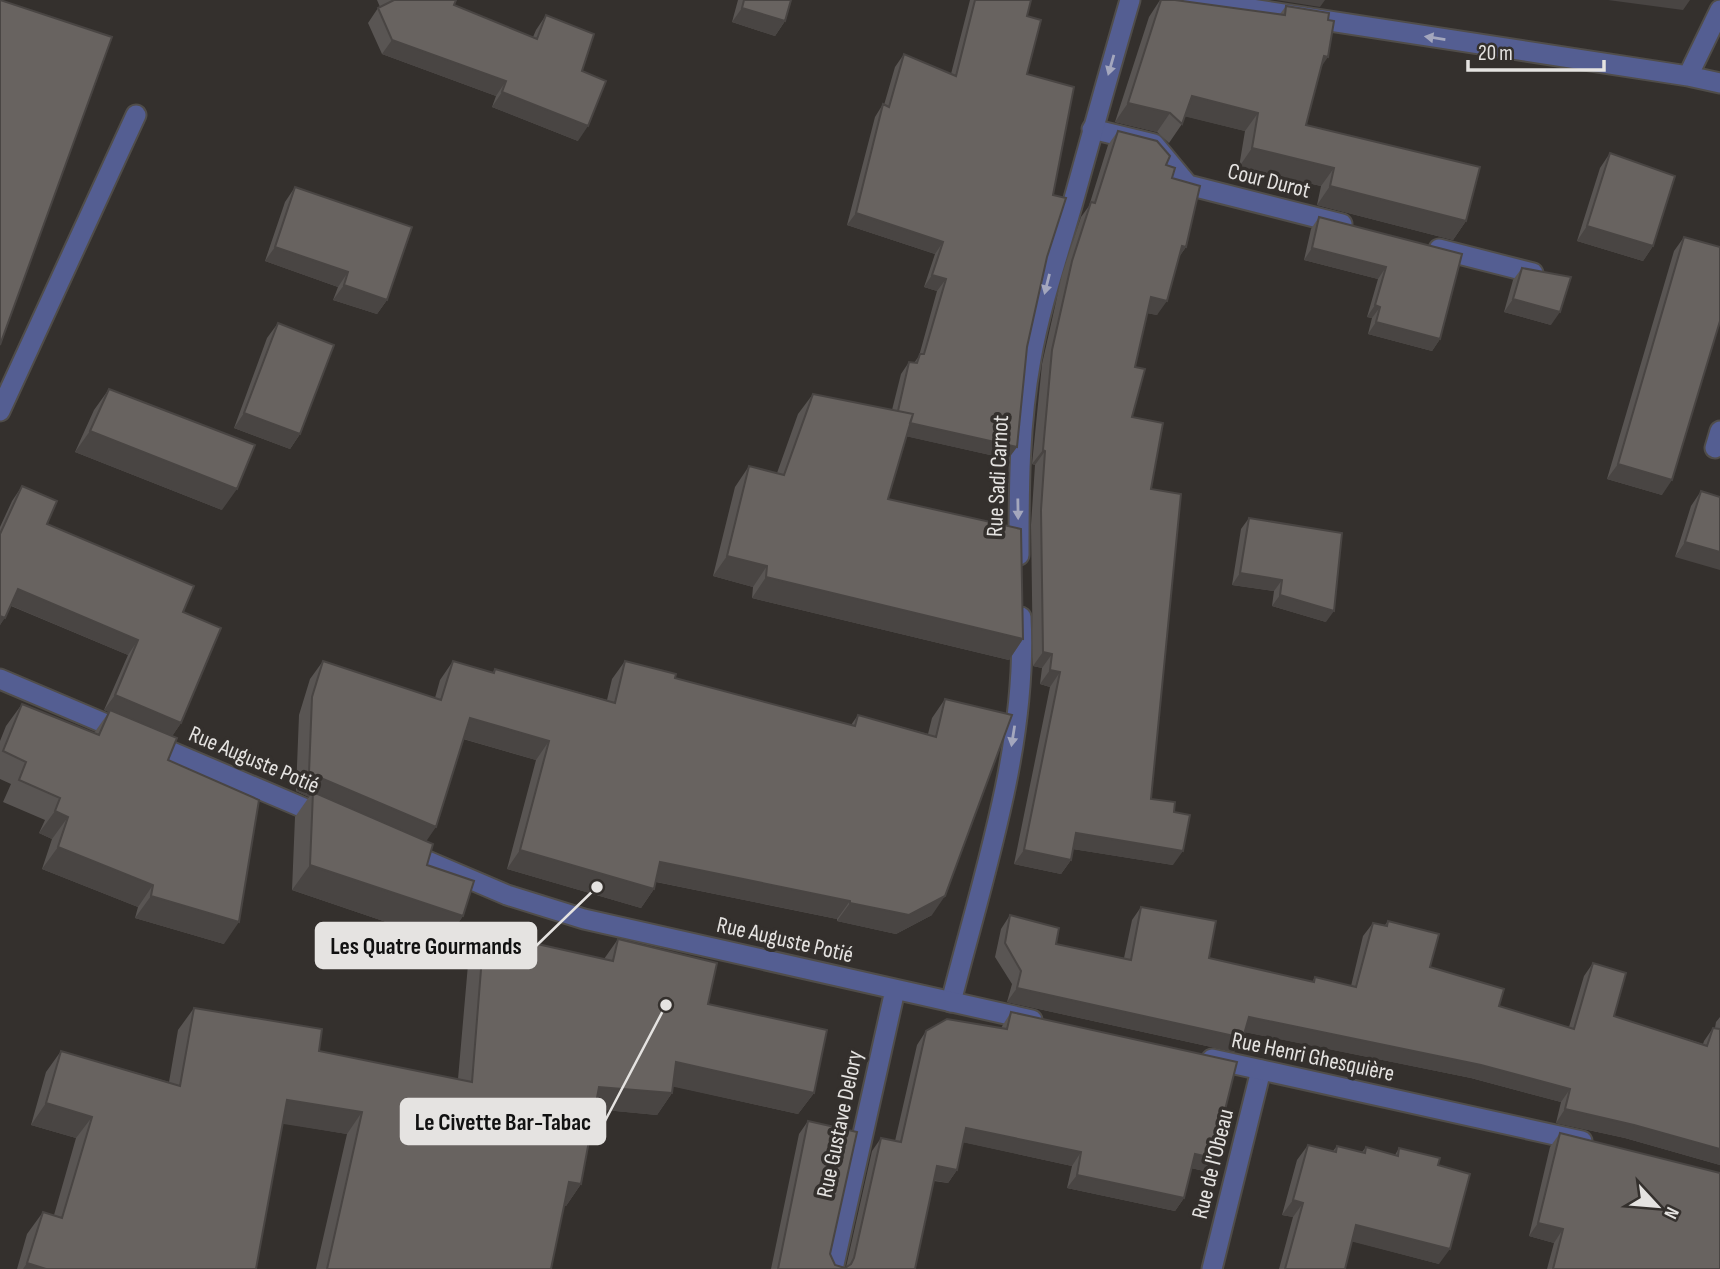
<svg xmlns="http://www.w3.org/2000/svg" width="1720" height="1269" viewBox="0 0 1720 1269" font-family="'Sofia Sans Condensed',sans-serif">
<rect width="100%" height="100%" fill="#34302d"/>
<g fill="none" stroke-linecap="round" stroke-linejoin="round">
<!-- service casing -->
<g stroke="#504d4a" stroke-width="23">
<path id="service" d="M1092 129 1154 144 1188 185 1342 224
M1439 249 1533 273
M0 411 136 115"/>
</g>
<!-- minor casing -->
<g stroke="#504d4a" stroke-width="23">
<path id="minor" d="M1193 0 1688 76 1720 83
M1688 76 1720 10
M1715 448 1720 431
M1019 555C1019 489 1019 424 1031 359 1041 302 1060 250 1075 195 1093 130 1111 65 1130 0
M951 1002C982 879 1028 745 1021 617
M1212 1269 1261 1070"/>
</g>
<!-- tertiary casing -->
<g stroke="#504d4a" stroke-width="23">
<path id="tertiary" d="M0 679 325 817
M404 851 507 895 584 919 1032 1020
M1212 1059 1582 1141
M833 1269 895 990"/>
</g>
<!-- service -->
<use href="#service" stroke="#545e92" stroke-width="19"/>
<!-- minor -->
<use href="#minor" stroke="#545e92" stroke-width="19"/>
<!-- tertiary -->
<use href="#tertiary" stroke="#545e92" stroke-width="19"/>
</g>
<!-- wall -->
<path fill="#595553" d="M377 0H456L454 5 533 37 536 30 546 15 582 71 578 141 492 107 496 96 382 54 368 23 378 8 380 7Z
M738 0H791L785 21 775 36 732 22Z
M970 0H1031L1027 16V74L1053 195 1047 257 1027 347 1017 447 1008 459 906 436 888 499 1023 639 1009 660 752 598 753 587 713 576 735 487 749 466 777 473 798 414 813 394 892 410 901 374 909 362 914 363 919 356 937 291 924 287 935 254 847 225 875 117 883 104 884 105 895 67 904 54 951 74Z
M1160 0H1175L1280 14 1286 6 1321 68 1306 125 1466 221 1453 240 1317 205 1321 186 1239 167 1245 131 1185 116 1182 124 1169 143 1157 132 1115 122 1149 17Z
M1118 131 1166 165 1172 178 1186 247 1179 257 1157 315 1147 313 1135 367 1132 417 1151 489V799L1174 812 1173 865 1073 849 1071 860 1061 874 1014 864 1050 687 1040 684 1042 668 1033 666 1031 525 1035 465 1032 464 1042 364 1062 275 1081 217 1089 206 1108 145Z
M1610 153 1653 246 1643 261 1577 241 1600 168Z
M295 187 387 300 377 314 333 300 338 287 265 261 285 202Z
M1319 217 1462 254 1440 339 1432 351 1368 334 1372 318 1367 317 1378 279 1304 260 1311 229Z
M1684 237 1662 495 1607 479 1674 251Z
M1522 268 1551 325 1504 312 1513 280Z
M278 323 300 434 290 449 234 428 267 338Z
M109 389 222 510 75 452 94 410Z
M22 486 47 524 183 612 181 723 172 736 168 760 224 944 135 918 138 907 42 869 52 839 39 833 45 820 3 802 11 784 0 779V741L6 726 22 704 94 733 109 712 104 710 128 655 11 606 0 625V527L12 501Z
M1701 491 1720 497 1675 557 1691 506Z
M1249 518 1326 622 1272 606 1274 591 1232 585 1241 529Z
M323 661 435 698 440 680 453 661 492 673 495 669 607 700 612 679 625 661 675 678 851 725 858 715 928 734 932 718 945 699 932 915 896 934 837 921V919L656 882 654 889 641 908 507 869 536 760 463 739 426 841 427 865 463 916 445 942 292 890 295 817 309 797 296 791 299 715 310 679Z
M1141 907 1209 958 1312 982 1315 977 1351 986 1363 936 1373 923 1385 925 1388 921 1430 967 1499 1006 1569 1027 1584 976 1593 963 1614 1016 1703 1044 1704 1041 1713 1028H1715L1716 1022 1720 1017V1165L1625 1138 1556 1123 1561 1102 1471 1078 1245 1032 1243 1038 1234 1052 1007 1002 1012 984 995 957 1001 929 1010 915 1056 944 1124 958 1132 920Z
M484 932 604 959 618 939 708 1004 814 1093 798 1114 673 1086 672 1093 657 1115 595 1109 581 1184 566 1206H564L551 1269H316L347 1134 282 1123 256 1269H17L27 1234 43 1212 54 1215 76 1138 31 1125 46 1072 61 1051 169 1082 178 1030 194 1008 319 1051 458 1079 469 953Z
M1011 1012 1204 1171 1191 1168 1184 1198 1175 1211 1067 1188 1072 1166 963 1142 957 1170 948 1183 934 1181 915 1269H771L799 1134 808 1121 830 1254 835 1265 846 1267 872 1151 881 1138 895 1141 917 1045 926 1031 1001 1028Z
M1560 1133 1720 1269H1547L1554 1243 1529 1236 1550 1147Z
M1308 1145 1333 1151 1337 1146 1362 1152 1366 1147 1395 1155 1399 1148 1438 1165 1439 1264 1352 1241 1345 1269H1279L1293 1217 1282 1215 1297 1160Z"/>
<!-- shaded-wall -->
<path fill="#494543" d="M1276 0H1325L1320 7Z
M1608 0H1690L1683 10Z
M742 8 785 21 775 36 732 22Z
M392 40 506 81 496 96 382 54Z
M1324 56 1328 57 1315 76Z
M502 92 588 126 578 141 492 107Z
M1192 96 1258 113 1245 131 1179 115Z
M1128 103 1170 113 1157 132 1115 122Z
M1252 148 1334 168 1321 186 1239 167Z
M1330 186 1466 221 1453 240 1317 205Z
M856 213 943 242 935 254 847 225Z
M1587 226 1653 246 1643 261 1577 241Z
M1182 246 1186 247 1176 261Z
M275 247 348 272 338 287 265 261Z
M1312 248 1386 267 1378 279 1304 260Z
M932 275 946 279 937 291 924 287Z
M344 285 387 300 377 314 333 300Z
M1151 297 1167 301 1157 315 1141 312Z
M1513 299 1560 312 1551 325 1504 312Z
M1375 305 1380 307 1372 318 1367 317Z
M1376 322 1440 339 1432 351 1368 334Z
M244 413 300 434 290 449 234 428Z
M896 419 1017 447 1008 459 887 432Z
M90 431 237 489 222 510 75 452Z
M1043 450 1045 451 1035 465 1032 464Z
M1618 464 1672 480 1662 495 1607 479Z
M1685 542 1720 552V570L1675 557Z
M727 556 767 566 753 587 713 576Z
M1240 573 1282 580 1274 591 1232 585Z
M766 577 1023 639 1009 660 752 598Z
M18 589 138 640 128 655 7 604Z
M1280 595 1334 611 1326 622 1272 606Z
M0 616 5 618 0 625Z
M1043 652 1052 654 1042 668 1033 666Z
M1050 670 1060 672 1050 687 1040 684Z
M115 695 181 723 171 738 104 710Z
M470 718 549 741 536 760 457 737Z
M309 773 436 827 423 846 313 792 309 797 296 791Z
M55 811 68 817 52 839 39 833Z
M1076 833 1183 851 1173 865 1066 848Z
M58 847 153 885 138 907 42 869Z
M520 850 654 889 641 908 507 869Z
M1024 850 1071 860 1061 874 1014 864Z
M660 862 850 901 837 919 647 880Z
M310 865 463 916 445 942 292 890Z
M151 896 239 922 224 944 135 918Z
M945 896 932 915 896 934 837 921 850 903Z
M1017 988 1243 1038 1234 1052 1007 1002Z
M1249 1017 1481 1065 1570 1089 1561 1102 1471 1078 1239 1031Z
M676 1062 814 1093 798 1114 661 1084Z
M599 1087 672 1093 657 1115 583 1108Z
M287 1100 362 1112 347 1134 271 1122Z
M46 1103 92 1117 76 1138 31 1125Z
M1565 1109 1634 1125 1720 1149V1165L1625 1138 1556 1123Z
M966 1128 1081 1152 1072 1166 957 1141Z
M1195 1154 1213 1158 1204 1171 1186 1167Z
M937 1166 957 1170 948 1183 928 1179Z
M1077 1175 1184 1198 1175 1211 1067 1188Z
M569 1182 581 1184 566 1206 554 1204Z
M1293 1200 1303 1203 1293 1217 1282 1215Z
M1538 1223 1563 1229 1554 1243 1529 1236Z
M1356 1225 1450 1249 1439 1264 1346 1240Z
M27 1263 46 1269H23Z"/>
<!-- building -->
<path fill="#686360" stroke="#494543" stroke-width="2" d="M0 0 112 37 0 345Z
M394 0H456L454 5 537 39 546 15 594 34 582 71 606 81 588 126 502 92 506 81 392 40 378 8Z
M744 0H791L785 21 742 8Z
M975 0H1031L1027 16 1041 20 1027 74 1074 87 1053 195 1066 198 1047 257 1027 347 1017 447 910 423 913 414 898 411 909 362 917 363 920 354H924L946 279 932 275 943 242 856 213 883 104 889 107 904 54 956 76Z
M1161 0H1175L1285 15 1286 6 1329 13 1328 20 1334 21 1328 57 1324 56 1306 125 1480 167 1466 221 1330 186 1334 168 1252 148 1258 113 1192 96 1182 124 1170 113 1128 103Z
M1118 131 1157 141 1170 156 1166 165 1175 168 1172 178 1200 186 1186 247 1182 246 1167 301 1151 297 1135 367 1145 369 1132 417 1163 423 1151 489 1181 494 1151 799 1175 802 1174 812 1190 815 1183 851 1076 833 1071 860 1024 850 1060 672 1050 670 1052 654 1043 652 1041 510 1045 451 1043 450 1052 350 1072 261 1091 202 1095 203Z
M1610 153 1675 176 1653 246 1587 226Z
M295 187 412 227 387 300 344 285 348 272 275 247Z
M1319 217 1462 254 1440 339 1376 322 1380 307 1375 305 1386 267 1312 248Z
M1684 237 1720 247V321L1672 480 1618 464Z
M1522 268 1571 277 1560 312 1513 299Z
M278 323 334 345 300 434 244 413Z
M109 389 255 445 237 489 90 431Z
M813 394 913 414 888 499 1021 529 1023 639 766 577 767 566 727 556 749 466 784 475Z
M22 486 57 501 47 524 194 586 183 612 221 628 181 723 115 695 138 640 18 589 5 618 0 616V534Z
M1701 491 1720 497V552L1685 542Z
M1249 518 1342 533 1334 611 1280 595 1282 580 1240 573Z
M323 661 441 700 453 661 494 673 495 669 615 703 625 661 676 674 675 678 855 726 858 715 936 737 945 699 1012 715 945 896 909 915 850 903V901L660 862 654 889 520 850 549 741 470 718 436 827 309 773 312 697Z
M22 704 99 735 110 710 177 738 168 760 259 800 239 922 151 896 153 885 58 847 68 817 55 811 60 798 19 780 26 762 3 751Z
M313 792 433 844 427 865 474 881 463 916 310 865Z
M1141 907 1216 921 1209 958 1314 982 1315 977 1356 987 1373 923 1387 926 1388 921 1439 934 1430 967 1504 989 1499 1006 1574 1029 1593 963 1626 973 1614 1016 1707 1046 1713 1028 1720 1029V1149L1634 1125 1565 1109 1570 1089 1481 1065 1249 1017 1243 1038 1017 988 1021 971 1005 943 1010 915 1059 928 1056 944 1131 960Z
M484 932 613 961 618 939 717 963 708 1004 827 1030 814 1093 676 1062 672 1093 599 1087 581 1184 569 1182 551 1269H327L362 1112 287 1100 256 1269H46L27 1263 43 1212 62 1218 92 1117 46 1103 61 1051 180 1086 194 1008 322 1029 319 1051 472 1082Z
M1011 1012 1237 1062 1213 1158 1195 1154 1184 1198 1077 1175 1081 1152 966 1128 957 1170 937 1166 915 1269H778L808 1121 857 1132 830 1254 835 1265 845 1268 851 1264 854 1258 881 1138 901 1142 926 1031 947 1019 1007 1029Z
M1560 1133 1720 1173V1269H1553L1563 1229 1538 1223Z
M1308 1145 1336 1152 1337 1146 1365 1153 1366 1147 1398 1156 1399 1148 1440 1158 1438 1165 1470 1174 1450 1249 1356 1225 1345 1269H1285L1303 1203 1293 1200Z"/>
<!-- one-way arrows -->
<defs><path id="oneway-solid" d="M-6-.8H1V-3.2L6.5 0L1 3.2V.8H-6Z" transform="scale(1.75)"/></defs>
<g fill="#a4a7bd">
<use href="#oneway-solid" transform="translate(1435 38) rotate(-171)"/>
<use href="#oneway-solid" transform="translate(1111 65) rotate(106)"/>
<use href="#oneway-solid" transform="translate(1047 284) rotate(104)"/>
<use href="#oneway-solid" transform="translate(1018 509) rotate(89)"/>
<use href="#oneway-solid" transform="translate(1013 736) rotate(99)"/>
</g>
<g text-anchor="middle" dominant-baseline="central" stroke-width="7" stroke-linejoin="round" paint-order="stroke">
<!-- street labels -->
<g font-size="23" fill="#e5e3e1" stroke="#34302d">
<text transform="translate(1269 181) rotate(14)">Cour Durot</text>
<text transform="translate(998 476) rotate(-87)">Rue Sadi Carnot</text>
<text transform="translate(254 760) rotate(23)">Rue Auguste Potié</text>
<text transform="translate(785 940) rotate(13)">Rue Auguste Potié</text>
<text transform="translate(1313 1057) rotate(12)">Rue Henri Ghesquière</text>
<text transform="translate(840 1124) rotate(-78)">Rue Gustave Delory</text>
<text transform="translate(1213 1164) rotate(-76)">Rue de l'Obeau</text>
</g>
</g>
<!-- callouts -->
<path fill="none" stroke="#e5e3e1" stroke-width="2.5" d="M597 887L536 946M666 1005L605 1121"/>
<g fill="#e5e3e1" stroke="#34302d" stroke-width="2.5">
<circle cx="597" cy="887" r="7"/>
<circle cx="666" cy="1005" r="7"/>
</g>
<g fill="#e5e3e1" stroke="#e5e3e1" stroke-width="2.5">
<rect x="316" y="923" width="220" height="45" rx="7"/>
<rect x="401" y="1099" width="204" height="45" rx="7"/>
</g>
<g font-size="24" text-anchor="middle" font-weight="bold" fill="#111">
<text x="426" y="954">Les Quatre Gourmands</text>
<text x="503" y="1130">Le Civette Bar-Tabac</text>
</g>
<!-- north arrow -->
<g transform="translate(1657 1206) rotate(116)" stroke="#34302d" stroke-width="5" paint-order="stroke">
<path d="M0-5L12 26L0 18L-12 26Z" fill="#e5e3e1"/>
<text y="-10" font-size="19" font-weight="bold" text-anchor="middle" fill="#e5e3e1">N</text>
</g>
<!-- scale -->
<path d="M1468 60v10h136v-10" fill="none" stroke="#e5e3e1" stroke-width="3.5"/>
<text x="1478" y="60" font-size="21" fill="#e5e3e1" stroke="#34302d" stroke-width="5" paint-order="stroke">20 m</text>
</svg>
